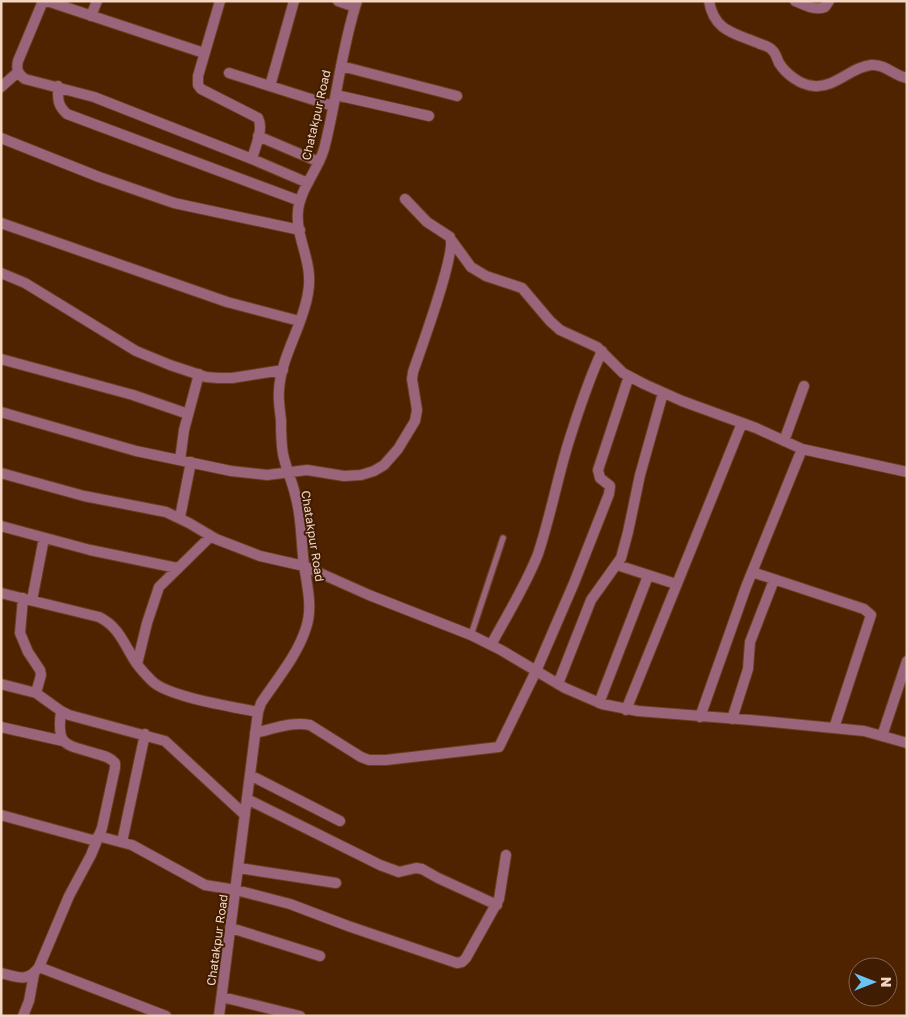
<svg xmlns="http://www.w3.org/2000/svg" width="908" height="1017" viewBox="0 0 908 1017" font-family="'Golos Text',sans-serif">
<rect width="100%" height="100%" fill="#4f2200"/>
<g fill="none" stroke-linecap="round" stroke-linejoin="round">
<!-- service casing -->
<g stroke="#693f1f" stroke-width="8">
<path id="service" d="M471 635 503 538"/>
</g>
<!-- minor casing -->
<g stroke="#693f1f" stroke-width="12">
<path id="minor" d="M43 1 18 61C16 70 18 74 25 79L94 97 252 159 308 183
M47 1 204 53
M220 1 198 76V85L201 89 258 118C264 129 255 147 252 159
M338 1 355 7
M709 1C714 31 734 33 758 43 762 45 769 46 772 50 776 53 777 59 779 63 786 74 800 85 814 86 835 88 851 67 871 65 886 64 894 76 907 78
M795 1C805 5 815 11 825 7L829 1
M91 16 97 1
M341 66 457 96
M229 73 333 106
M58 86C58 99 57 105 67 114L300 201
M270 86 294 1
M1 87 18 72
M336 95 429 116
M258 136 319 162
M1 138 99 177 174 203 300 230
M1 223 227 302 299 321
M452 241 471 267 486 276 522 288 550 321 560 330 597 347 623 373 644 384 682 401 756 428 802 449 907 472
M1 273 25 283 136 351 170 365 206 377 218 378H232L283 370
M1 359 133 395 188 414
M1 412 136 451 231 471 267 475 307 470 344 476 361 475 374 471 384 465 398 449 415 421 417 410 412 379 413 372C420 351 457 252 450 237L427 222 405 199
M784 441 804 386
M180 460 184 430 199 374
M1 473 84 496 166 512 189 523 216 539 260 556 304 566 369 595 471 635 501 650 565 688 602 704 638 711 751 720 864 731 907 743
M180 517 191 462
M1 526 90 550 177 568
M617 565 676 584
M752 572 864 609 871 615 834 728
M1 593 99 617C120 627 125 647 137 664 141 670 147 676 152 681 168 697 234 707 258 712
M23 598 20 633 28 652 40 670 41 675 36 693
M32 600 44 538
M491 645C507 615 526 585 538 554 550 518 557 480 568 444 578 412 588 381 602 351
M137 664 147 623 159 587 211 536
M1 684 36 693 61 711 69 715 165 741 245 815
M558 684 591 600 621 558 628 532 640 475 663 393
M599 703 648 576
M626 710 742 423
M700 717 746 587 802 449
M732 719 748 669 750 642 774 580
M1 727 63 741
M255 733C273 729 292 721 310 725L361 757 369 760H386L499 747 536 671 574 583 609 494 610 486 600 478 598 470 629 376
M882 736 907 661
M250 775 340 821
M247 799 380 865 399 872 416 868 422 869 438 878 497 905
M1 815 96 841
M98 836 132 845 205 885 236 890 290 904 348 926 457 963 462 962 466 958 499 899 506 855
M122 842 145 734
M239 868 336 883
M231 928 320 956
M39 967 166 1016
M1 973C18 977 27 983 39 967L69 896 91 855 102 828 115 768V763C110 757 104 756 97 754 66 744 56 748 61 711
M222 997 300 1016
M23 1016 29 1001 34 974
M219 1016 258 712 261 703C277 679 297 656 306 628 313 607 307 586 304 565 301 543 302 520 296 498 293 483 286 469 283 454 281 443 281 431 281 420 280 411 278 400 279 390 281 356 303 326 308 293 314 262 295 238 298 211 300 189 318 170 324 149 337 100 341 49 357 1"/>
</g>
<!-- service -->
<use href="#service" stroke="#9a647b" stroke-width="5.5"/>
<!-- minor -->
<use href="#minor" stroke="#9a647b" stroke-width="10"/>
</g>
<g text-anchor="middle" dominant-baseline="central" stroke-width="4" stroke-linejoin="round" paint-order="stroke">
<!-- street labels -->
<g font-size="12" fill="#f2d5c3" stroke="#3f1c02">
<text transform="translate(316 115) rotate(-77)">Chatakpur Road</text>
<text transform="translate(313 536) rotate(81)">Chatakpur Road</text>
<text transform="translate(217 940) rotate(-82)">Chatakpur Road</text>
</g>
</g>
<!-- border -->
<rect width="908" height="1017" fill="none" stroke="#f2d5c3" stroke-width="5"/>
<!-- north arrow -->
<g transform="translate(873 982) rotate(90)"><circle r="24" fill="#3f1c02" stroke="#87664f"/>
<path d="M0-4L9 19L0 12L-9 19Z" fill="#6ac3f1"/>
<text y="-8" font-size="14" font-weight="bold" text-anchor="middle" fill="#f2d5c3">N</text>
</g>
</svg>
